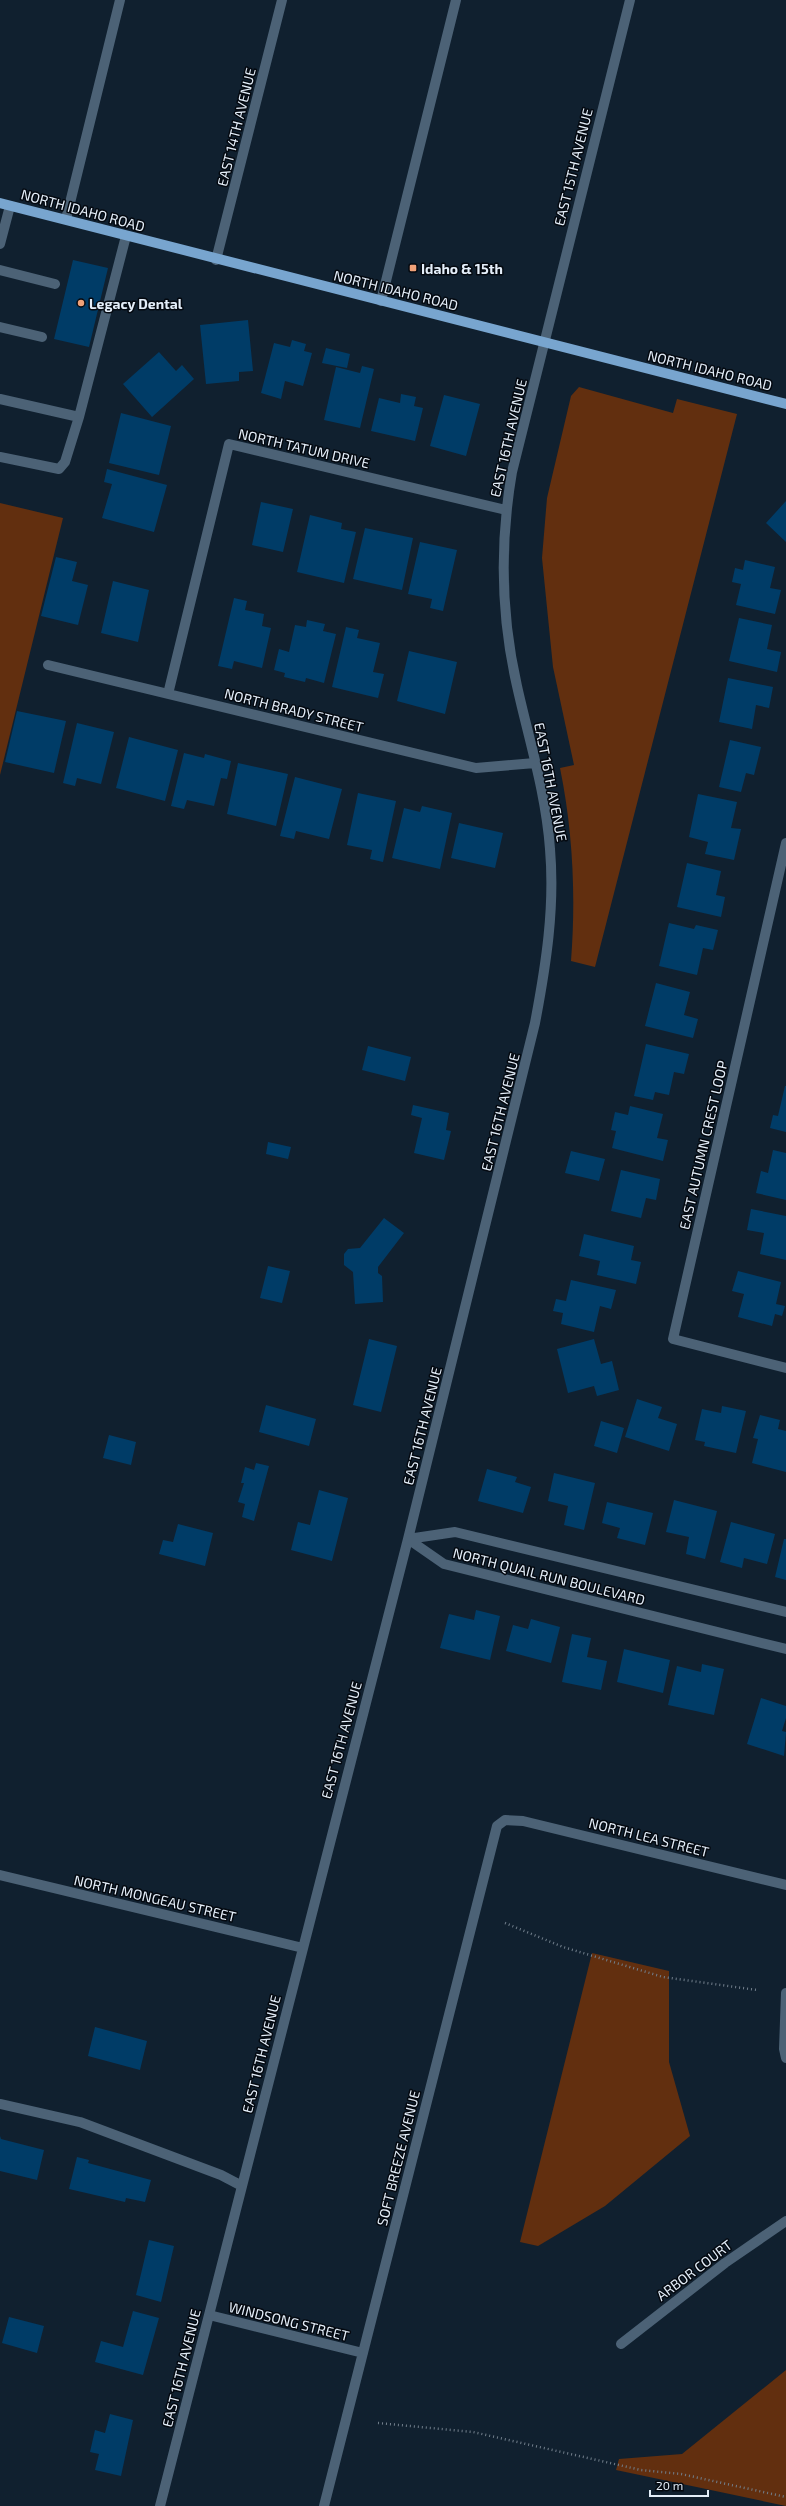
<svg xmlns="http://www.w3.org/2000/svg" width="786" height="2506" viewBox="0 0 786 2506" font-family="'Exo 2',sans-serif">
<rect width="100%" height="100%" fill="#10202f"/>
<!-- green -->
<path fill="#622f0f" d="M579 387 673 413 677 399 737 414 595 967 571 961C576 896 573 832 560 768L574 765 553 667 542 558 547 498 571 396Z
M0 503 63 518 0 775Z
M592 1953 669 1971V2062L690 2136 605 2206 538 2246 520 2242Z
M786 2370V2506L616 2470 619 2459 682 2454Z"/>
<!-- building -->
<path fill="#003c67" d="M73 260 108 268 89 347 54 339Z
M248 320 253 371 239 372V381L206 384 200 325Z
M292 340 306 344 304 351 312 353 303 386 285 381 281 399 261 393 274 343 290 347Z
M326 348 350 354 347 368 322 363Z
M159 352 176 371 182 365 194 379 152 417 123 384Z
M362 366 374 369 360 428 324 420 336 367 360 373Z
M401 394 416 397 414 406 423 408 415 441 371 431 379 398 400 403Z
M444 395 480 404 466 456 430 446Z
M121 413 171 426 159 475 109 463Z
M107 469 167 485 154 532 102 518 112 484 104 482Z
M786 501V542L766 523Z
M261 502 293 509 283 552 252 545Z
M310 515 342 523 341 529 356 532 344 583 297 572Z
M365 528 413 538 402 590 353 579Z
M420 542 457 550 443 611 430 608 432 599 408 594Z
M56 557 77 562 72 581 88 585 78 625 41 616Z
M745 560 775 567 770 588 781 590 775 614 736 605 741 584 732 582 735 568 743 570Z
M113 581 149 590 138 642 101 633Z
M234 598 247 601 245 610 264 614 262 626 271 628 262 668 234 661 232 669 218 666Z
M739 618 772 625 767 649 781 652 777 672 729 661Z
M307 620 325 624 323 631 336 634 324 683 306 678 305 682 284 677 285 673 274 670 279 649 289 652 295 625 306 627Z
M346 627 359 630 357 638 380 643 373 672 384 674 378 698 332 687Z
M409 651 457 662 445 714 397 701Z
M728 678 773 687 769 708 756 705 752 729 719 722Z
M17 711 66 721 54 773 5 762Z
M77 723 114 732 101 784 77 778 75 786 63 783Z
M129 737 178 750 165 801 116 788Z
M730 740 761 747 754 775 746 773 741 792 719 787Z
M184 753 204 758 205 754 231 761 227 779 221 778 214 806 187 800 184 809 171 806Z
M238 763 288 774 276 826 227 814Z
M295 777 342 789 329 839 296 831 294 839 280 836Z
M358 793 396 801 383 862 370 859 372 850 347 845Z
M698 794 737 802 731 828 741 829 734 860 705 854 708 842 689 837Z
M422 806 452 813 440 869 392 858 404 808 420 812Z
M459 823 503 833 495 868 451 858Z
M687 863 721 871 716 895 725 897 721 917 677 907Z
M669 923 694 929 696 925 718 930 713 950 703 948 697 975 659 966Z
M656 983 690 992 684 1015 698 1019 693 1038 645 1026Z
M646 1044 689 1054 684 1074 674 1072 669 1095 655 1092 653 1100 634 1096Z
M368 1046 411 1057 405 1081 362 1070Z
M785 1086H786V1132L770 1128 773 1115 778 1116Z
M413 1105 449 1113 446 1130 451 1131 444 1160 414 1153 422 1118 411 1115Z
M630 1106 663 1114 657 1138 668 1140 663 1161 612 1148 616 1131 611 1130 615 1112 628 1115Z
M268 1142 291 1147 288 1159 266 1154Z
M773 1150 786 1153V1200L756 1193 761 1171 768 1173Z
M571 1151 605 1159 599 1181 565 1173Z
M621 1170 660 1179 656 1200 646 1198 641 1218 611 1211Z
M751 1209 786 1216V1260L760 1254 764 1233 747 1230Z
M384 1218 404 1233 378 1267V1273L382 1276 383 1302 355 1304 353 1272 344 1265V1254L348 1249 360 1248Z
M584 1234 634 1246 631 1260 641 1262 636 1284 597 1275 600 1261 579 1256Z
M268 1266 290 1271 282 1303 260 1298Z
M738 1271 781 1282 776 1304 785 1306 782 1316 775 1314 772 1326 738 1317 744 1294 732 1291Z
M571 1280 616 1290 611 1309 600 1306 594 1332 561 1324 563 1313 553 1311 556 1299 566 1301Z
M369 1339 397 1346 381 1412 353 1405Z
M594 1339 601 1364 612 1361 619 1390 597 1396 594 1386 568 1393 557 1349Z
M637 1399 662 1407 658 1418 677 1424 669 1451 625 1437Z
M266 1405 316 1419 309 1446 259 1432Z
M722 1406 746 1411 736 1453 704 1446 705 1442 695 1440 702 1409 721 1413Z
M760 1415 780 1420 778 1429 786 1431V1472L752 1463 758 1439 753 1438Z
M601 1421 624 1428 617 1453 594 1446Z
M109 1435 136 1442 131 1465 103 1458Z
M256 1463 269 1466 254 1521 242 1517 245 1504 238 1502 244 1483H241L245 1467 254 1470Z
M487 1469 517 1477 515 1482 531 1487 523 1513 478 1501Z
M554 1473 595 1483 584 1530 564 1525 568 1506 548 1501Z
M319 1490 348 1498 332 1561 291 1550 298 1522 310 1525Z
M674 1500 717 1511 705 1559 686 1554 689 1537 666 1532Z
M607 1502 653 1513 645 1545 617 1538 620 1528 602 1523Z
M731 1522 775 1534 767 1564 744 1558 742 1568 720 1562Z
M178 1524 213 1533 205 1566 159 1554 163 1540 173 1542Z
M784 1539H786V1580L775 1577Z
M476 1610 500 1616 490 1660 440 1648 449 1614 474 1620Z
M531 1619 560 1627 551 1663 506 1651 513 1625 528 1629Z
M572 1634 591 1638 587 1657 607 1661 601 1690 562 1682Z
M624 1649 670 1660 663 1693 617 1682Z
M702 1664 724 1669 714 1715 668 1705 677 1666 701 1672Z
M761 1698 786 1706V1718L782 1731 786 1732 784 1756 747 1744Z
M95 2027 147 2041 140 2070 88 2056Z
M0 2136 1 2139 44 2150 37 2180 0 2171Z
M77 2157 89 2160 88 2163 151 2180 145 2202 126 2198 125 2202 69 2189Z
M149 2240 174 2246 161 2302 136 2295Z
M133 2311 159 2318 143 2375 95 2362 101 2341 123 2347Z
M9 2317 44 2326 37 2353 2 2343Z
M110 2414 133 2420 121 2476 95 2470 99 2454 90 2452 95 2430 105 2433Z"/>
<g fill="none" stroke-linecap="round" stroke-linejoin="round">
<!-- path -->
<path stroke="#727f8c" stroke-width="2.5" stroke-dasharray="1 3" stroke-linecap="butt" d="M505 1923 563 1947 663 1977 757 1990
M378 2423 473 2432 641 2470 681 2474 786 2497"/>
<!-- minor -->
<path stroke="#4c6276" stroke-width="10" d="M66 219 120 0
M0 244 10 206
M216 260 282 0
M0 270 55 284
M381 301 456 0
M0 327 42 337
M0 399 79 417
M0 457 59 469 65 462 79 417 126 236
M48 665 476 768 535 763
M168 694 229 444 506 510
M786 843 673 1339 786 1368
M408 1539 444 1564 786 1649
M408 1539 455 1532 786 1612
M0 1875 303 1948
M786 1993 784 2049 786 2058
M1 2104 80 2122 221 2175 242 2186
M209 2315 363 2353
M621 2344 725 2263 786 2221
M160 2506 408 1539 535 1023C546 965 555 908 550 849 546 793 529 740 517 686 501 616 500 542 512 472L630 0
M324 2506 497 1826 505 1820 523 1821 786 1885"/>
<!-- major -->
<path stroke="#78a5cf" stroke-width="10" d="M0 203 786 404"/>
</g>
<!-- markers -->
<g fill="#f0a279" stroke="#040910" stroke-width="1.5">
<rect x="409" y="264" width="8" height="8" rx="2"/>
<circle cx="81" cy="303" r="4"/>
</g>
<g text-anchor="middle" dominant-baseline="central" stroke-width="3" stroke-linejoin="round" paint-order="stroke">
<!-- street labels -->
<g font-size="14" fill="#e4eef9" stroke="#040910">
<text transform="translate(236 127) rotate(-76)">EAST 14TH AVENUE</text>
<text transform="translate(573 167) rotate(-76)">EAST 15TH AVENUE</text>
<text transform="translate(83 210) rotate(15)">NORTH IDAHO ROAD</text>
<text transform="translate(396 290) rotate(14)">NORTH IDAHO ROAD</text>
<text transform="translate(710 370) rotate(14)">NORTH IDAHO ROAD</text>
<text transform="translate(508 438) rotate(-77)">EAST 16TH AVENUE</text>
<text transform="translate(304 448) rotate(13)">NORTH TATUM DRIVE</text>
<text transform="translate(294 710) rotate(14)">NORTH BRADY STREET</text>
<text transform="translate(551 782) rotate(79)">EAST 16TH AVENUE</text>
<text transform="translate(500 1112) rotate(-76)">EAST 16TH AVENUE</text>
<text transform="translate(703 1145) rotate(-77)">EAST AUTUMN CREST LOOP</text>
<text transform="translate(422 1426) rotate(-76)">EAST 16TH AVENUE</text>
<text transform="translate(549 1576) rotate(14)">NORTH QUAIL RUN BOULEVARD</text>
<text transform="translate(341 1740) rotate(-75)">EAST 16TH AVENUE</text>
<text transform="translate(649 1837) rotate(14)">NORTH LEA STREET</text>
<text transform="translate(155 1898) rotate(13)">NORTH MONGEAU STREET</text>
<text transform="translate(261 2054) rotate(-76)">EAST 16TH AVENUE</text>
<text transform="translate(398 2158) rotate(-76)">SOFT BREEZE AVENUE</text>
<text transform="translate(694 2270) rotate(-37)">ARBOR COURT</text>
<text transform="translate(289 2321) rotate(14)">WINDSONG STREET</text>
<text transform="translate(181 2368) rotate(-76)">EAST 16TH AVENUE</text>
</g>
<!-- poi labels -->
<g font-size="14" font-weight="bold" fill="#e4eef9" stroke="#040910" text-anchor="start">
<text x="421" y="268">Idaho &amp; 15th</text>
<text x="89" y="303">Legacy Dental</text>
</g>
</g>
<!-- scale -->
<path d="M650 2490v6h58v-6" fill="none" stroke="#e4eef9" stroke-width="2"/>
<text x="656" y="2490" font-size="12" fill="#e4eef9" stroke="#040910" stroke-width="3" paint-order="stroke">20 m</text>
</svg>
